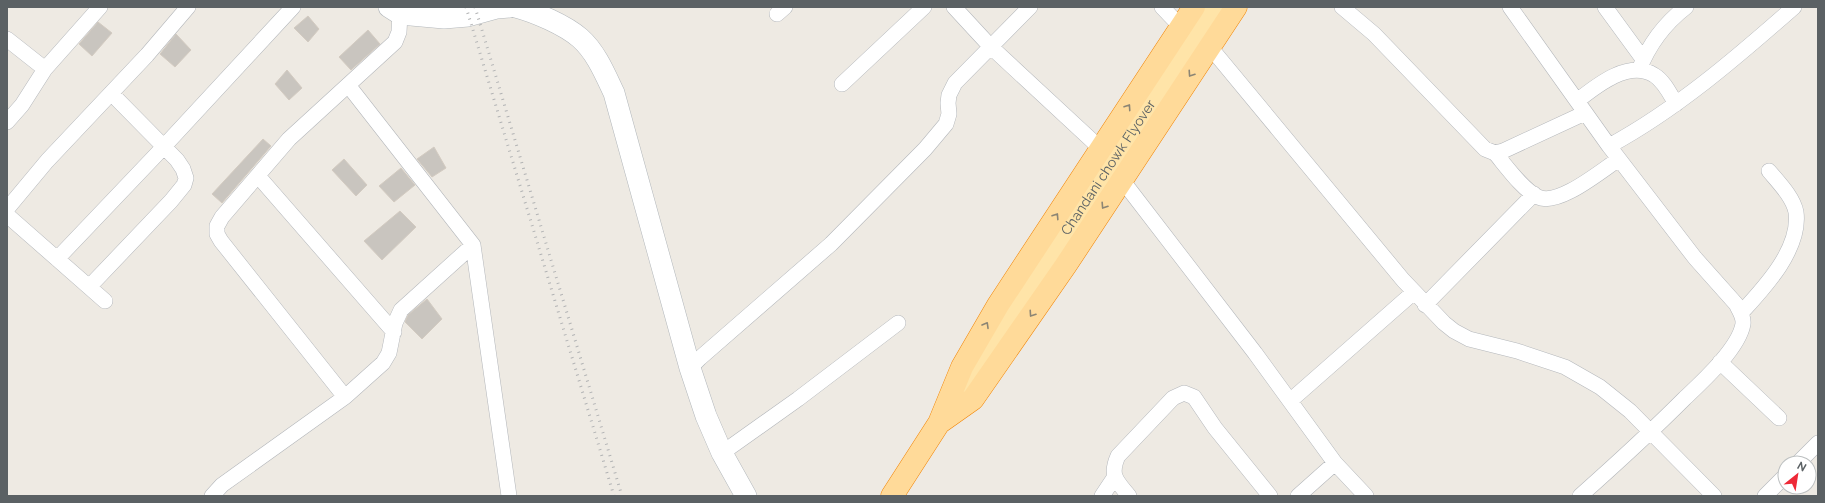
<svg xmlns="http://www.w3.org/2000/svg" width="1825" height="503" viewBox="0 0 1825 503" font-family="Raleway,sans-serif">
<rect width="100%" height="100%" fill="#eeeae3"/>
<!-- building -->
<path fill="#c9c5bf" stroke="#d3cbc1" d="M308 16 319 29 308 42 294 28Z
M98 22 112 33 92 56 79 44Z
M368 30 380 44 351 70 339 57Z
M176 34 191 50 175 67 160 54Z
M287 70 302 88 289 100 275 84Z
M263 139 271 146 222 203 212 194Z
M434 147 446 168 432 177 417 159Z
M344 159 367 185 356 196 332 170Z
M401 168 415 185 394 202 379 186Z
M400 211 416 227 382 260 364 241Z
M427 299 442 319 422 339 405 322 408 315Z"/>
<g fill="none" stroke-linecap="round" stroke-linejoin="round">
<!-- minor casing -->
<g stroke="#b4b7bb" stroke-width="16">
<path id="minor" d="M954 7 990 46 1100 148
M1162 7 1181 27
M1342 7 1374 34 1485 149 1495 153 1503 151 1585 113
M1510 7 1609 146 1695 258 1736 304C1739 310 1744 317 1743 324 1739 348 1703 381 1685 398 1651 432 1616 464 1580 496
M1605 7 1643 59
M777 14 785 7
M7 39 45 69
M1210 47 1403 280 1444 323 1454 331 1469 339 1517 351 1565 367 1600 387 1630 411 1714 496
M1639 70C1649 44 1664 24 1686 7
M842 84 924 7
M348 85 473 245 509 496
M1577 101C1596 86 1629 59 1654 75 1664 81 1670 94 1676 104
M7 122 22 105 45 69 100 7
M1609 146C1677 109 1736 58 1794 7
M1495 153C1506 166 1523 190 1538 197 1558 207 1602 170 1619 159
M258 176 394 332
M1122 180 1255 353 1335 463 1366 496
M7 209 47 161 147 55 188 7
M7 215 105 301
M57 259 156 155 293 7
M89 287 171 201 184 185 186 178 183 169 177 160 111 93
M1425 305 1534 194
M1741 313C1764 288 1801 249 1796 212 1793 197 1779 183 1769 171
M1720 362 1779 418
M690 368 700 358 831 244 925 149 946 124 949 114 948 103 949 95 955 83 1030 7
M345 397 221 241 217 234V226L222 217 289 139 395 42 399 32 400 14
M1290 401 1414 292
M722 453 798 399 898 323
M1798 463 1818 443
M212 496 222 485 345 397 383 363 389 353 395 323 401 310 473 245
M1102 496 1114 478
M1129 496C1117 481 1109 476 1118 456L1173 398 1184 393 1194 397 1215 428 1270 496
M1298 496 1335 463
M1765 496 1785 476"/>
</g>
<!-- secondary casing -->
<g stroke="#b2b7bb" stroke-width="22">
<path id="secondary" d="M389 7 400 14 444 18 468 16 497 8 510 7
M516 7C535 12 565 25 580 38 596 52 605 74 614 93L690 368 706 416 722 453 746 496"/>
</g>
<!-- primary casing -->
<g stroke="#f6b155" stroke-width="23">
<g id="primary">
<path id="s1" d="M954 400 1214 7"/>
</g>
</g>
<!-- trunk casing -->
<g stroke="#f28300" stroke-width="23">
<path id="trunk" d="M939 423 973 399 1066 265 1236 7
M892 496 939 423 962 367 998 305 1194 7"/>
</g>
<!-- minor -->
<use href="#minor" stroke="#fff" stroke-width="15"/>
<!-- secondary -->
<use href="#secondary" stroke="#fff" stroke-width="21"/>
<!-- primary -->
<use href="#primary" stroke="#ffe4a8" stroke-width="22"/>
<!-- trunk -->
<use href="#trunk" stroke="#ffda99" stroke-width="22"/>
<!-- rail -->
<path stroke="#b2b3b4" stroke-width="3" stroke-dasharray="1 5" stroke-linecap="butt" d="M466 7 614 496
M475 7 622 496"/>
</g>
<!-- one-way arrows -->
<defs><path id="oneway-chevron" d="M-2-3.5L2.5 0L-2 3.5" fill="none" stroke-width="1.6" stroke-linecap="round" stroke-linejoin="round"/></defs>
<g stroke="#8c8574">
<use href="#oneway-chevron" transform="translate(1191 74) rotate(124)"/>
<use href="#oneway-chevron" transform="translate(1128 107) rotate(-56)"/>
<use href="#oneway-chevron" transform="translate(1104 206) rotate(123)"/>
<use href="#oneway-chevron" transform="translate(1056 216) rotate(-57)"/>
<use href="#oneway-chevron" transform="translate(1032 314) rotate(124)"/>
<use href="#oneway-chevron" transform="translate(986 325) rotate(-60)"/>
</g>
<g text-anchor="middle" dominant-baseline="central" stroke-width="3" stroke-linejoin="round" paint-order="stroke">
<!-- street labels -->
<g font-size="14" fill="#5b6164" stroke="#fff">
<text stroke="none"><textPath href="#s1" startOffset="279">Chandani chowk Flyover</textPath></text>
</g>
</g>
<!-- border -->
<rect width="1825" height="503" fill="none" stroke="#5b6164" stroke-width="16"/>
<!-- north arrow -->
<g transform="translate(1797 475) rotate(30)"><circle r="19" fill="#ffffff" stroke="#bdc0c1"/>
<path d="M0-3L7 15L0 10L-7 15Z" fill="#ee2937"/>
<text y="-6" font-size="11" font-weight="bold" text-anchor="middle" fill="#5b6164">N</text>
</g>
</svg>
